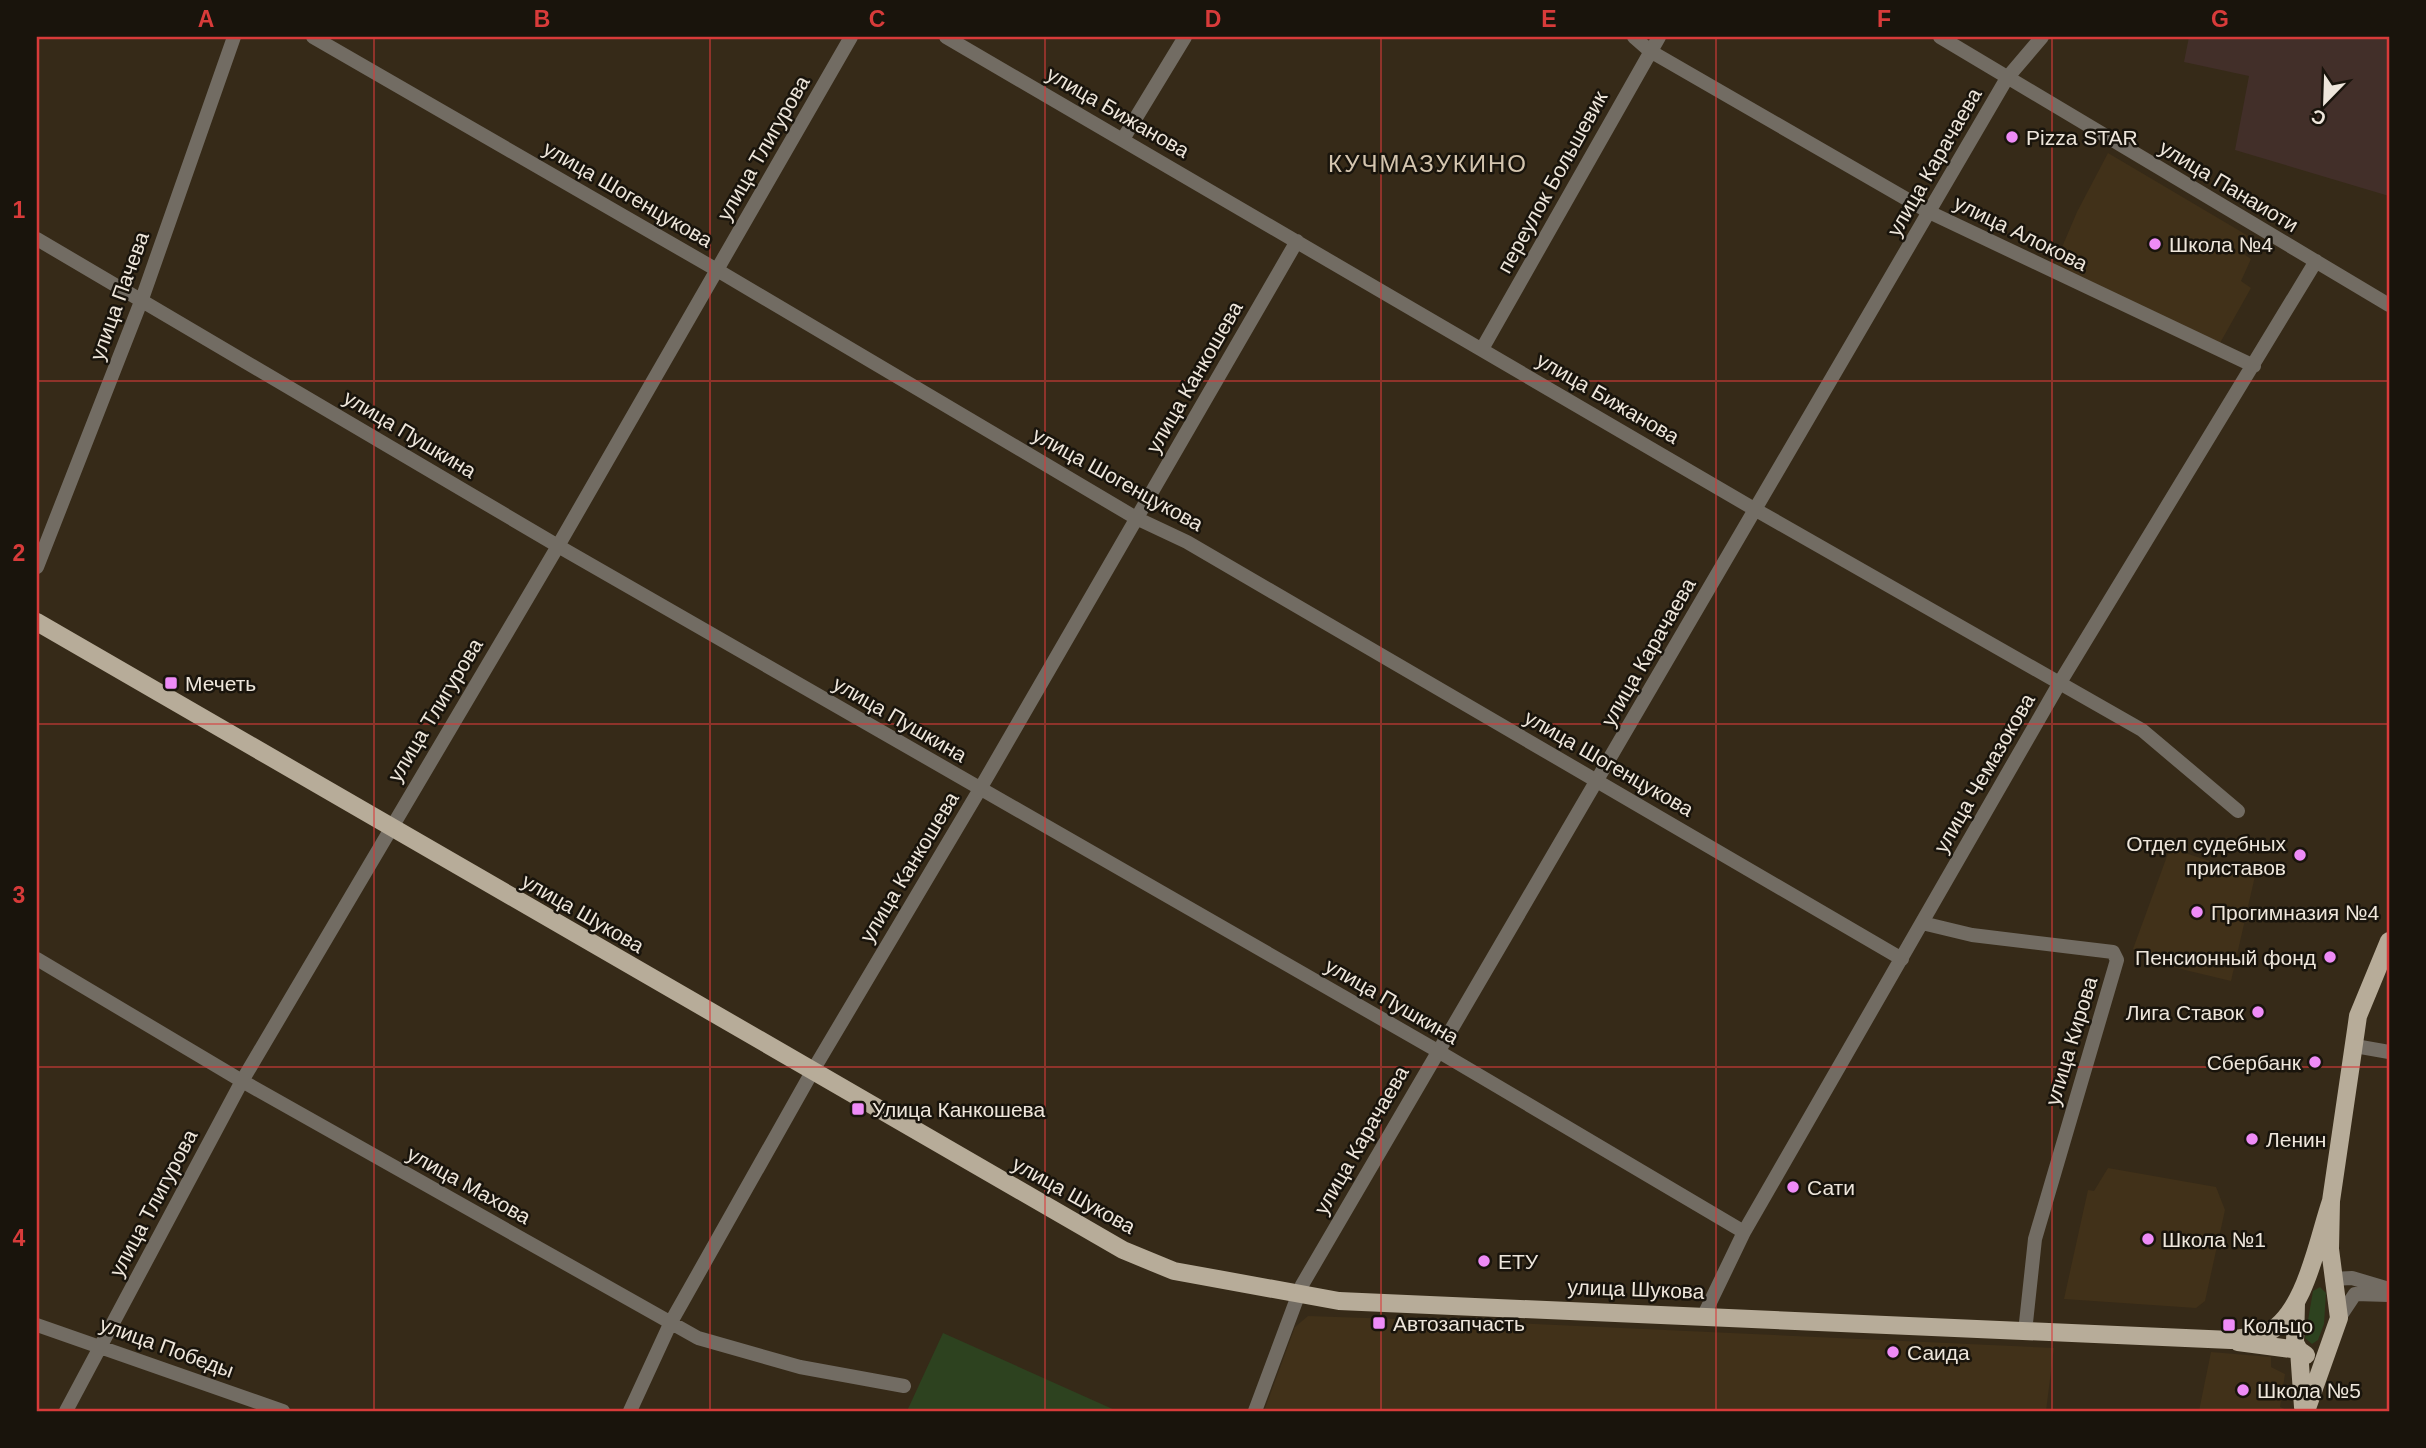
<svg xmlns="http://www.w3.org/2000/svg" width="2426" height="1448" viewBox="0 0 2426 1448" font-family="Helvetica,sans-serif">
<rect width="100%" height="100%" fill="#362a18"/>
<!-- commercial -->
<path fill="#422f29" d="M2189 37H2389V196L2235 150 2249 76 2184 62Z"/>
<!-- built -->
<path fill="#413119" d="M2108 153 2250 237 2242 253 2251 259 2241 281 2251 288 2220 343 2054 266 2077 212Z
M2170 848 2255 876 2231 981 2156 963 2148 955 2133 949Z
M2108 1168 2216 1187 2225 1210 2205 1301 2196 1308 2064 1299 2088 1190 2094 1191Z
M1308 1316 1514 1323 2054 1348 2046 1411H1264L1295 1327Z
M2211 1352 2271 1357V1367L2285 1374 2280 1407 2289 1411H2199Z"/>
<!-- green -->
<path fill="#2d421f" d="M2320 1287 2326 1293 2324 1324 2318 1340 2312 1344 2305 1338 2313 1291Z
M943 1333 1117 1411H907Z"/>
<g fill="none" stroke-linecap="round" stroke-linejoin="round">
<!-- minor -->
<path stroke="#726c63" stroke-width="14" d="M313 37 717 270 1136 518 1187 542 1902 959
M946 37 1756 510 2142 730 2238 811
M1634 37 1650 51 1929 212 2254 366
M1940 37 2389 305
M1123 139 1185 37
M37 239 558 546 1436 1050 1744 1232
M1482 349 1659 37
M37 567 142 299 234 37
M1922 923 1972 935 2113 952 2117 960 2035 1239 2025 1332
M37 959 242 1081 698 1338 800 1367 904 1386
M2355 1046 2389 1052
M2332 1279 2352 1278 2389 1289
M1704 1315 1744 1232 2059 684 2316 261
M2339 1318 2355 1294 2389 1295
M37 1325 283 1411
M66 1411 242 1081 558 546 851 37
M630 1411 671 1322 812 1072 980 789 1297 241
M1255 1411 1302 1285 2007 78 2042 37"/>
<!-- major -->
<path stroke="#b7ac99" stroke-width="18" d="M37 622 1123 1250 1174 1271 1339 1301 2231 1340C2242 1337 2254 1337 2264 1334 2305 1318 2318 1238 2331 1201
M2296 1303 2295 1343 2299 1350 2303 1407
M2238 1342 2299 1350 2306 1355
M2306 1411 2339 1318 2330 1249 2331 1201 2356 1030 2358 1016 2389 941"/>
</g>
<!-- grid -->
<path fill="none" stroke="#d83b3a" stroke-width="2" stroke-opacity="0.55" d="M374 37V1411M710 37V1411M1045 37V1411M1381 37V1411M1716 37V1411M2052 37V1411M37 381H2389M37 724H2389M37 1067H2389"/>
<!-- markers -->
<g fill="#ee8bf7" stroke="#19140c" stroke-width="2.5">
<circle cx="2012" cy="137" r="7"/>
<circle cx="2155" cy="244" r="7"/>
<rect x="164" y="676" width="14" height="14" rx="3.5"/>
<circle cx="2300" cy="855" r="7"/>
<circle cx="2197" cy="912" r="7"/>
<circle cx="2330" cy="957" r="7"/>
<circle cx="2258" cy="1012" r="7"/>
<circle cx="2315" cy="1062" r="7"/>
<rect x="851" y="1102" width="14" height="14" rx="3.5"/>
<circle cx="2252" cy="1139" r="7"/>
<circle cx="1793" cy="1187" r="7"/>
<circle cx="2148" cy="1239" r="7"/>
<circle cx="1484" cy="1261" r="7"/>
<rect x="1372" y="1316" width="14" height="14" rx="3.5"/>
<rect x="2222" y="1318" width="14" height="14" rx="3.5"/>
<circle cx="1893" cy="1352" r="7"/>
<circle cx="2243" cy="1390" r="7"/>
</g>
<g text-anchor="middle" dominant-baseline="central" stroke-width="5" stroke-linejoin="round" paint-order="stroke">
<!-- street labels -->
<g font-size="21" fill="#eee6db" stroke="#19140c">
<text transform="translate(1118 112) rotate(30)">улица Бижанова</text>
<text transform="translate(763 148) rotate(-60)">улица Тлигурова</text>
<text transform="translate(1934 162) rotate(-60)">улица Карачаева</text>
<text transform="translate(1552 182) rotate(-61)">переулок Большевик</text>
<text transform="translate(2229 186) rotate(31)">улица Панаиоти</text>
<text transform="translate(628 194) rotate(30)">улица Шогенцукова</text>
<text transform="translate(2021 233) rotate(26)">улица Алокова</text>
<text transform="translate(119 296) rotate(-70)">улица Пачева</text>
<text transform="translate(1194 377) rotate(-60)">улица Канкошева</text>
<text transform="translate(1608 398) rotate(30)">улица Бижанова</text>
<text transform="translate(410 434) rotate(31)">улица Пушкина</text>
<text transform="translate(1118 479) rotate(29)">улица Шогенцукова</text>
<text transform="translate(1648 652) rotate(-60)">улица Карачаева</text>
<text transform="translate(435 710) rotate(-59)">улица Тлигурова</text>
<text transform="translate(900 719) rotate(30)">улица Пушкина</text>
<text transform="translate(1609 763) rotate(30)">улица Шогенцукова</text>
<text transform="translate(1984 773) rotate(-60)">улица Чемазокова</text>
<text transform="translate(909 867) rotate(-59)">улица Канкошева</text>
<text transform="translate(583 913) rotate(30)">улица Шукова</text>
<text transform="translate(1392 1001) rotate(30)">улица Пушкина</text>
<text transform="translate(2071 1041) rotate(-73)">улица Кирова</text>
<text transform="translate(1361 1140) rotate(-60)">улица Карачаева</text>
<text transform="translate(469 1185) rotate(29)">улица Махова</text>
<text transform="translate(1074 1195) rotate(29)">улица Шукова</text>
<text transform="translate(153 1203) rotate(-62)">улица Тлигурова</text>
<text transform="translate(1636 1289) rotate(2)">улица Шукова</text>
<text transform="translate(167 1347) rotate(20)">улица Победы</text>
</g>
<!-- poi labels -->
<g font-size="21" fill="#eee6db" stroke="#19140c" text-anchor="start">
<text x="2026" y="137">Pizza STAR</text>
<text x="2169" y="244">Школа №4</text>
<text x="185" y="683">Мечеть</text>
<text x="2286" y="843" text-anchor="end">Отдел судебных<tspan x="2286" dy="24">приставов</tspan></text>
<text x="2211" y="912">Прогимназия №4</text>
<text x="2316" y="957" text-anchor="end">Пенсионный фонд</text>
<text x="2244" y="1012" text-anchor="end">Лига Ставок</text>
<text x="2301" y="1062" text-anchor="end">Сбербанк</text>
<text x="872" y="1109">Улица Канкошева</text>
<text x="2266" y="1139">Ленин</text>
<text x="1807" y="1187">Сати</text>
<text x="2162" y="1239">Школа №1</text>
<text x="1498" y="1261">ЕТУ</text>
<text x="1393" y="1323">Автозапчасть</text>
<text x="2243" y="1325">Кольцо</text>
<text x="1907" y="1352">Саида</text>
<text x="2257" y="1390">Школа №5</text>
</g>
<!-- quarter labels -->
<g font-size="24" letter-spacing="2" fill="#d4c5af" stroke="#19140c">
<text x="1428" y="163">КУЧМАЗУКИНО</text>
</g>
</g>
<!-- border -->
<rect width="2426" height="1448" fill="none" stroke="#19140c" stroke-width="77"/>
<!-- north arrow -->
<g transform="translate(2325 102) rotate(203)" stroke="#19140c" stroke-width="5" paint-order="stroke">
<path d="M0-5L12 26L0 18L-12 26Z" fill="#eee6db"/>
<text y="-10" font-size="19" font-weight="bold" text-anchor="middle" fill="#eee6db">С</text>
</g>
<rect x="38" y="38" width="2350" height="1372" fill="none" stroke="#d83b3a" stroke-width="2.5"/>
<g font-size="23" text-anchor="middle" font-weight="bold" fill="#d83b3a">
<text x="206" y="27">A</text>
<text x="542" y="27">B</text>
<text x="877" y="27">C</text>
<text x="1213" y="27">D</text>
<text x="1549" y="27">E</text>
<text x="1884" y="27">F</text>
<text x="2220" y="27">G</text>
<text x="19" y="218">1</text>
<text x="19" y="561">2</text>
<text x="19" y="903">3</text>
<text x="19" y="1246">4</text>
</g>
</svg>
